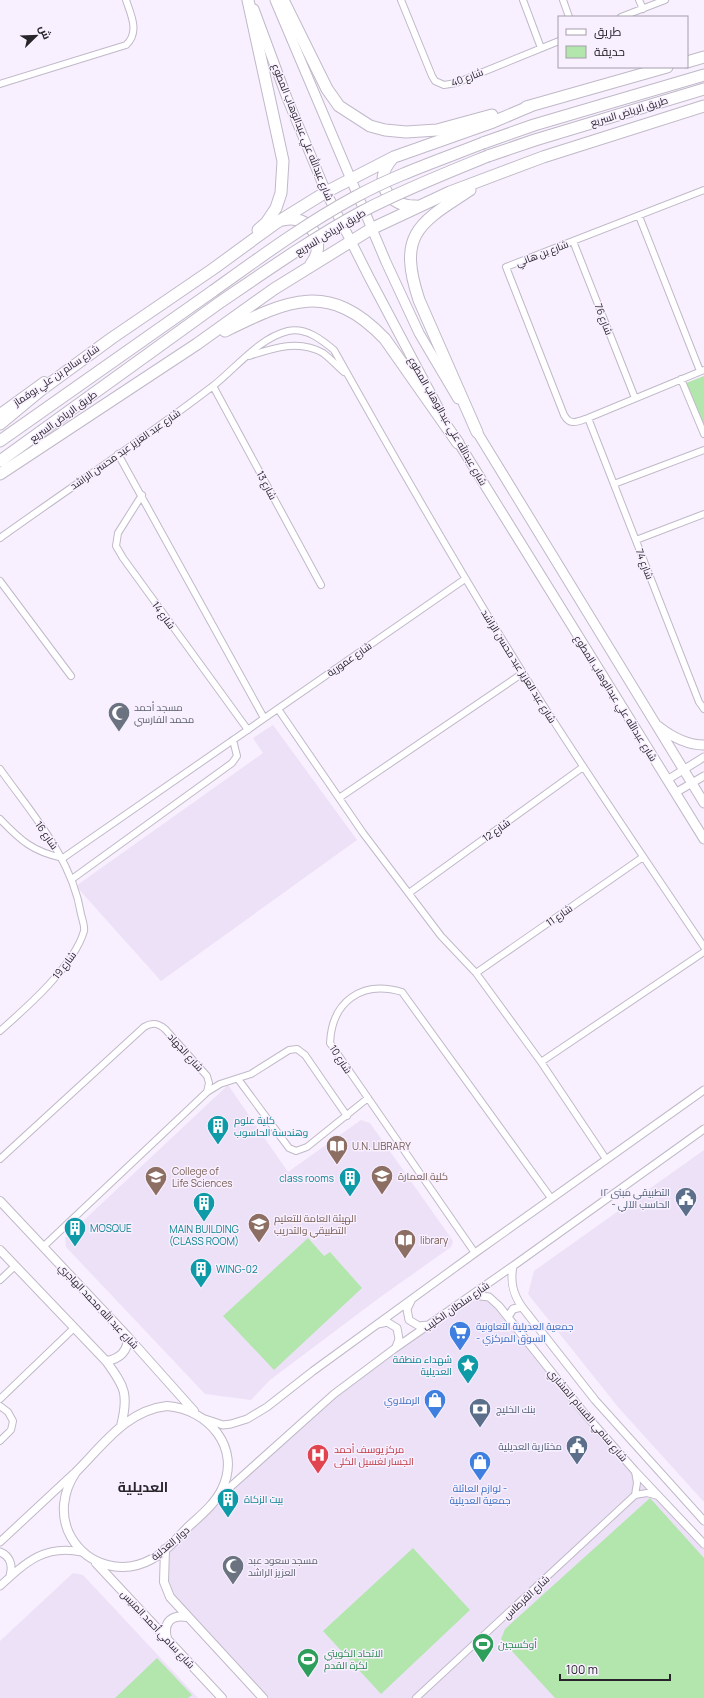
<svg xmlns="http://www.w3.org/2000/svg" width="704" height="1698" viewBox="0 0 704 1698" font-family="Manrope,Cairo,sans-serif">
<rect width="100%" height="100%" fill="#f8efff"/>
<!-- built -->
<path fill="#ede1f8" d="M273 725 357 840 161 981 76 886 263 753 253 738Z
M228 1085 288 1172 361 1120 370 1123 453 1241 451 1247 379 1298 270 1380 251 1400 205 1394 66 1247 65 1238Z
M704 1150V1502L618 1407 528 1294 534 1271Z
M471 1295 489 1297 519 1335 704 1544V1698H263L170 1597 164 1564 165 1549 304 1421Z
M73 1573 83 1575 198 1698H0V1641Z"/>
<!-- green -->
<path fill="#b2e6ad" d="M704 376V426L686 383Z
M308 1238 324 1256 330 1252 362 1288 274 1370 223 1316Z
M650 1498 704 1558V1698H555L501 1639 505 1629Z
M413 1548 470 1610 381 1694 323 1631Z
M157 1658 192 1695 188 1698H115Z"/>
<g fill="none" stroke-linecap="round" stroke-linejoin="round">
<!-- minor casing -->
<g stroke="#c0b9c8" stroke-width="8">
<path id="minor" d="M401 0 432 76 435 81 444 85 456 83 559 41
M523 0 541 48
M563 0 569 17
M639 0 643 9
M621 17 665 0
M0 84 126 45C140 32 131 15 126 0
M704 190 506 267 564 415C570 426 577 422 588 418L704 370
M639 216 700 371
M573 241 635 398
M249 356C273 348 299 339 323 353 330 358 337 366 344 372
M681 379 704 434
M213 386 321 585
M588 418 699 702 704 709
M118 454 264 718
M614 484 704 450
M142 495 118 533 116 546 123 558 248 730
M0 538C71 487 144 439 213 386 236 368 259 338 288 331 306 327 322 340 334 350 395 459 457 567 523 673 581 766 643 856 704 947
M636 540 704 514
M0 581 71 676
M278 709 363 833 441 936 476 973 541 1062 606 1159
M0 769C32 814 72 858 81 914 82 919 85 926 84 931 74 966 26 1008 0 1031
M339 798 523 673
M0 819C20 840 33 852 63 858
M63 858 465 579
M72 879 232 763 237 756 233 740
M409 893 583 767
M476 973 643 857
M541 1062 704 952
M238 1079 289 1148 296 1151 307 1147 368 1098
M207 1092 220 1084 251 1074 289 1050 297 1049 305 1055 347 1116
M0 1159 144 1027C152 1022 158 1023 165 1029L207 1076 209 1083 207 1092 44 1246
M475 1253 330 1043C332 1001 362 980 402 992L551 1198
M0 1280 15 1266
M0 1399 74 1328
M0 1406 8 1412 13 1421 11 1430 0 1441
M635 1471 637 1483 635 1495
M416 1698 635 1495 647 1493 658 1496"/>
</g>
<!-- tertiary casing -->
<g stroke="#c0b9c8" stroke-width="9">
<path id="tertiary" d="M667 780 704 757
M675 793 704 776
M513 1266C510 1282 513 1294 522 1307L595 1400 704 1521
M472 1295 489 1297 499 1306 585 1414 635 1471 704 1544
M411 1301 407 1309 409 1320 419 1326 428 1325
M508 1317 513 1309 522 1307
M378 1324 387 1322 397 1328 399 1339 396 1347
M205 1419 223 1425 231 1424 247 1419 267 1407 313 1371 475 1253 704 1090
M219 1497 334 1394 394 1349 513 1266 704 1129
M0 1542 73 1474
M0 1552C10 1556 13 1565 10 1576
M0 1586C26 1562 45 1544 82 1552"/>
</g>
<!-- secondary casing -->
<g stroke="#c0b9c8" stroke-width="10">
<path id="secondary" d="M0 413 44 381
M0 1201 128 1337 194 1411
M0 1250 106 1361C125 1387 129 1394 121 1426
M106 1361C120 1359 128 1351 128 1337
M167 1406C208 1409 242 1448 222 1489 215 1504 200 1516 188 1527 177 1538 166 1552 152 1559 123 1575 88 1566 71 1537 59 1516 63 1491 76 1472 103 1445 127 1410 167 1406Z
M165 1549 164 1582 170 1597 263 1698
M96 1563 222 1698
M167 1638C163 1623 171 1614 187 1617"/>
</g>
<!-- primary casing -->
<g stroke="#c0b9c8" stroke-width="11">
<path id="primary" d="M275 0 386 262 419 333 458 399
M254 9 287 98 326 192 370 279 439 409
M474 427 704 803
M455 437 704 839
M658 726C672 737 687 745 704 745"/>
</g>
<!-- motorway casing -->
<g stroke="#c0b9c8" stroke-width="13">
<path id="motorway" d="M248 0 283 161 281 193 276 208 266 223 258 230
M283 0 327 89 339 106 370 126 385 130 406 132 437 130 492 115
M687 62 704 57
M526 107 667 67
M483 143 534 125 704 75
M488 156 535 140 704 89
M392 159C372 181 388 207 416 206
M470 190C419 223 397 234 419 300L477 432
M283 220C310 213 328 243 311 264
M225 331C288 300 329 280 385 339L458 443
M0 424 41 390 112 338 213 269 276 223 326 192 394 157 493 122 533 105
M0 441 213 291
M0 461 219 303
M0 474 197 344 274 289 371 229 450 192 543 157 704 106"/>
</g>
<!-- minor -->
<use href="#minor" stroke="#fff" stroke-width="6"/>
<!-- tertiary -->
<use href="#tertiary" stroke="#fff" stroke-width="7"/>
<!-- secondary -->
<use href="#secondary" stroke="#fff" stroke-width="8"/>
<!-- primary -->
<use href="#primary" stroke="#fff" stroke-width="9"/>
<!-- motorway -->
<use href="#motorway" stroke="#fff" stroke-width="11"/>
<!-- motorway-bridge casing -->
<g stroke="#c0b9c8" stroke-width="13" stroke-linecap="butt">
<path id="motorway-bridge" d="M213 291C259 258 305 224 355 197 395 175 440 160 483 143
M219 303C266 271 313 238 363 211 403 190 446 173 488 156"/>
</g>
<!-- motorway-bridge -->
<use href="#motorway-bridge" stroke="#fff" stroke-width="11"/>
</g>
<!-- icons -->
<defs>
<g id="mosque-pin" transform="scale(1.15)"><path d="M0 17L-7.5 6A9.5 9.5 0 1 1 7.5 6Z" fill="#6b7280" stroke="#f8efff"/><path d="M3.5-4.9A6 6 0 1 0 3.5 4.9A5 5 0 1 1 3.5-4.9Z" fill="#fff"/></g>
<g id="building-pin" transform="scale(1.15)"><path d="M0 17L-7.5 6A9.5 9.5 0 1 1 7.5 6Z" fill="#0f9aa8" stroke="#f8efff"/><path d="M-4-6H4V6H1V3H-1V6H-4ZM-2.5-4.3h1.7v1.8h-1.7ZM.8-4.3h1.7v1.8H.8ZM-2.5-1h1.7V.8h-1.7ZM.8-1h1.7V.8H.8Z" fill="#fff"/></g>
<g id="library-pin" transform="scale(1.15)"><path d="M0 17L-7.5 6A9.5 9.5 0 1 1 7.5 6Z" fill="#8d6e63" stroke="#f8efff"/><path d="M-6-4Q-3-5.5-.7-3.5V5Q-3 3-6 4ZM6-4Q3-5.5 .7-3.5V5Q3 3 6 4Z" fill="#fff"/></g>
<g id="university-pin" transform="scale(1.15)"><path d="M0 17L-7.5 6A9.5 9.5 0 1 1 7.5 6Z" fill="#8d6e63" stroke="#f8efff"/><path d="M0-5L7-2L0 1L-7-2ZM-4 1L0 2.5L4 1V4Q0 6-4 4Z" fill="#fff"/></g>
<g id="civic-pin" transform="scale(1.15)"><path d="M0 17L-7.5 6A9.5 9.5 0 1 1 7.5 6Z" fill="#5c6f8a" stroke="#f8efff"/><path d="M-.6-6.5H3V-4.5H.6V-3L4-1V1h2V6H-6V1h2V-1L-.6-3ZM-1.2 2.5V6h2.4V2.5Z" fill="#fff"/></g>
<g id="supermarket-pin" transform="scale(1.15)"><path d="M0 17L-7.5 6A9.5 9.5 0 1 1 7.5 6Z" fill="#3f7fe0" stroke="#f8efff"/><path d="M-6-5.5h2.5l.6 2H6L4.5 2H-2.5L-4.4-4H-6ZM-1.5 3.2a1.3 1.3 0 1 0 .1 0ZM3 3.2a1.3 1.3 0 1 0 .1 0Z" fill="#fff"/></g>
<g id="sight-pin" transform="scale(1.15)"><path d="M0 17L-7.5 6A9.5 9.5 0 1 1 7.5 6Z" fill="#0f9aa8" stroke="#f8efff"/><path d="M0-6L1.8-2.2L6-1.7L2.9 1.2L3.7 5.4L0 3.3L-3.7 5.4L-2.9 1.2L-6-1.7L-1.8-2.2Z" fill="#fff"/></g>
<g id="shop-pin" transform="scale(1.15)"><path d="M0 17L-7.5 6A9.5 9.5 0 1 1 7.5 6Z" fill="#3f7fe0" stroke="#f8efff"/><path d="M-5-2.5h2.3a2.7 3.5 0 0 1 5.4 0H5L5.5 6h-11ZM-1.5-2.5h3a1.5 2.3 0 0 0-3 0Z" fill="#fff"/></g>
<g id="bank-pin" transform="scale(1.15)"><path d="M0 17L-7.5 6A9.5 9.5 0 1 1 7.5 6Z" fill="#5c6f8a" stroke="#f8efff"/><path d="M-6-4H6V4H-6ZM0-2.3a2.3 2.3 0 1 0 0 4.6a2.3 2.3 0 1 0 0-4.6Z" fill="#fff"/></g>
<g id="hospital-pin" transform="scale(1.15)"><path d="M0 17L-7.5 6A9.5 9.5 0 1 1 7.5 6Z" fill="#e0444e" stroke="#f8efff"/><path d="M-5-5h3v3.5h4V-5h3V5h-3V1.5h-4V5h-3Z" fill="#fff"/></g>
<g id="stadium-pin" transform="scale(1.15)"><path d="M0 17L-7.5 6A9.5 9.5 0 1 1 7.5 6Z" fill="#2e9e5b" stroke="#f8efff"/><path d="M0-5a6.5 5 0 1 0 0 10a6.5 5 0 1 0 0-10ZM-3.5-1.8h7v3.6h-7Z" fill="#fff"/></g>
</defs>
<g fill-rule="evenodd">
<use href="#mosque-pin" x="119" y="713"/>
<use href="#building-pin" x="218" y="1126"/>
<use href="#library-pin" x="337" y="1146"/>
<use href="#university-pin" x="382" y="1176"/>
<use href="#university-pin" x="156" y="1177"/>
<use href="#building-pin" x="350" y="1178"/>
<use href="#civic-pin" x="686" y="1198"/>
<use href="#building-pin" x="204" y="1203"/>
<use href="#university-pin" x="259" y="1224"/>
<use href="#building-pin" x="75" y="1228"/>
<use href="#library-pin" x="405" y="1240"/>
<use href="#building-pin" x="201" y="1269"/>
<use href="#supermarket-pin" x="460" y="1332"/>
<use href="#sight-pin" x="468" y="1365"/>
<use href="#shop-pin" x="435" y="1400"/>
<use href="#bank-pin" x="480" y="1409"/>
<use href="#civic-pin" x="577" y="1446"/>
<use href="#hospital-pin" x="318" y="1455"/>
<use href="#shop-pin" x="480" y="1462"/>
<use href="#building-pin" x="228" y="1499"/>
<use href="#mosque-pin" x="233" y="1566"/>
<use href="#stadium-pin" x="483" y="1644"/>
<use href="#stadium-pin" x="308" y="1659"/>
</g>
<g text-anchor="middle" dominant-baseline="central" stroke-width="3" stroke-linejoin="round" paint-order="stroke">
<!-- street labels -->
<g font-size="10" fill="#27242a" stroke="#f8efff">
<text transform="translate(467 77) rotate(-21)">شارع 40</text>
<text transform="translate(629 111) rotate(-17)">طريق الرياض السريع</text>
<text transform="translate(303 132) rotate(68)">شارع عبدالله علي عبدالوهاب المطوع</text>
<text transform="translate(330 232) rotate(-31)">طريق الرياض السريع</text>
<text transform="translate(542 253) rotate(-21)">شارع بن هاني</text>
<text transform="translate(604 319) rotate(69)">شارع 76</text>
<text transform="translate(56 375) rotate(-34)">شارع سالم بن علي بوقماز</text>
<text transform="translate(63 416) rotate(-36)">طريق الرياض السريع</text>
<text transform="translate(448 421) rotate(60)">شارع عبدالله علي عبدالوهاب المطوع</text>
<text transform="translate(125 449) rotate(-35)">شارع عبد العزيز عبد محسن الراشد</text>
<text transform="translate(267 485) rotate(62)">شارع 13</text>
<text transform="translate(645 564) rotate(69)">شارع 74</text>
<text transform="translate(164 615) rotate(54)">شارع 14</text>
<text transform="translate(349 659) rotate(-35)">شارع عمورية</text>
<text transform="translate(519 666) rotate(58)">شارع عبد العزيز عبد محسن الراشد</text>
<text transform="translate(616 698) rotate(58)">شارع عبدالله علي عبدالوهاب المطوع</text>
<text transform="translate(496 830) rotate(-36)">شارع 12</text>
<text transform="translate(47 835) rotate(55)">شارع 16</text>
<text transform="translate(559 915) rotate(-35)">شارع 11</text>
<text transform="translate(64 965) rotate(-53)">شارع 19</text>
<text transform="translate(186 1052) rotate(48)">شارع الجهاد</text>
<text transform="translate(341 1059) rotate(57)">شارع 10</text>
<text transform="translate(99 1306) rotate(47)">شارع عبد الله محمد الهاجري</text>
<text transform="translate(456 1306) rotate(-35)">شارع سلطان الكليب</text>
<text transform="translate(588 1415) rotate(50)">شارع سامي القسام المشاري</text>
<text transform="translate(170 1543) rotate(-40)">دوار العدلية</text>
<text transform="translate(526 1597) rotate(-43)">شارع القرطاس</text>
<text transform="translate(158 1629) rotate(47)">شارع سامي أحمد المنيس</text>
</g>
<!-- worship labels -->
<g font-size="10" fill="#5b616d" stroke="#f8efff" text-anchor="start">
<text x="134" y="707">مسجد أحمد<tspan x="134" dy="12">محمد الفارسي</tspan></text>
<text x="248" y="1560">مسجد سعود عبد<tspan x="248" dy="12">العزيز الراشد</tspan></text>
</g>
<!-- culture labels -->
<g font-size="10" fill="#0d838f" stroke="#f8efff" text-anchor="start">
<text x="234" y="1120">كلية علوم<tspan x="234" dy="12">وهندسة الحاسوب</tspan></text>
<text x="334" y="1178" text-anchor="end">class rooms</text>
<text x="90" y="1228">MOSQUE</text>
<text x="204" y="1229" text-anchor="middle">MAIN BUILDING<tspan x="204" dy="12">(CLASS ROOM)</tspan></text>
<text x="216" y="1269">WING-02</text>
<text x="452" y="1359" text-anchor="end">شهداء منطقة<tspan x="452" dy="12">العديلية</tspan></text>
<text x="244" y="1499">بيت الزكاة</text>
</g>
<!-- education labels -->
<g font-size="10" fill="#785e54" stroke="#f8efff" text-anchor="start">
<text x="352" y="1146">U.N. LIBRARY</text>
<text x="172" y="1171">College of<tspan x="172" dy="12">Life Sciences</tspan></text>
<text x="398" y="1176">كلية العمارة</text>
<text x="274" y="1218">الهيئة العامة للتعليم<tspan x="274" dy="12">التطبيقي والتدريب</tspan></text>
<text x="420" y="1240">library</text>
</g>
<!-- service labels -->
<g font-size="10" fill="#4e5e75" stroke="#f8efff" text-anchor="end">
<text x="670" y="1192">التطبيقي مبنى ١٢<tspan x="670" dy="12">- الحاسب الآلي</tspan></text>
<text x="496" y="1409" text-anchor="start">بنك الخليج</text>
<text x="562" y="1446">مختارية العديلية</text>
</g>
<!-- shop labels -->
<g font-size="10" fill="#366cbe" stroke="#f8efff" text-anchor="start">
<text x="476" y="1326">جمعية العديلية التعاونية<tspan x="476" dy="12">- السوق المركزي</tspan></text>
<text x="420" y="1400" text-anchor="end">الرملاوي</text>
<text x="480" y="1488" text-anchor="middle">لوازم العائلة -<tspan x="480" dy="12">جمعية العديلية</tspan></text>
</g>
<!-- health labels -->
<g font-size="10" fill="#be3a42" stroke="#f8efff" text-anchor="start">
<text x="334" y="1449">مركز يوسف أحمد<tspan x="334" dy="12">الجسار لغسيل الكلى</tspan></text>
</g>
<!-- leisure labels -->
<g font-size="10" fill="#27864d" stroke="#f8efff" text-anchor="start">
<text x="498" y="1644">أوكسجين</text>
<text x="324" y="1653">الاتحاد الكويتي<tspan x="324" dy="12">لكرة القدم</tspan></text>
</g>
<!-- district labels -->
<g font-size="14" font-weight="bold" fill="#27242a" stroke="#f8efff">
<text x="143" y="1486">العديلية</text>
</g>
</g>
<!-- legend -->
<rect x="558" y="16" width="130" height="52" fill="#f8efff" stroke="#a49eaa"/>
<rect x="566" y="29" width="20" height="6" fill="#ffffff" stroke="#a49eaa"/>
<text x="594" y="36" font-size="12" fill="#27242a">طريق</text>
<rect x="566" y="46" width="20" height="12" fill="#b2e6ad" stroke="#a49eaa"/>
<text x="594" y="56" font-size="12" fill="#27242a">حديقة</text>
<!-- north arrow -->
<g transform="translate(36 36) rotate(67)" stroke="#f8efff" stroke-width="3" paint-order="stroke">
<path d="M0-3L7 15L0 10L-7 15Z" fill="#27242a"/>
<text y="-6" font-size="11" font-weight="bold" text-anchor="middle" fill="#27242a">ش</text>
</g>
<!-- scale -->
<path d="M560 1674v6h110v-6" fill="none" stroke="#27242a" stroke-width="2"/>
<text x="566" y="1674" font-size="12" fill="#27242a" stroke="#f8efff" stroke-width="3" paint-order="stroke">100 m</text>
</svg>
